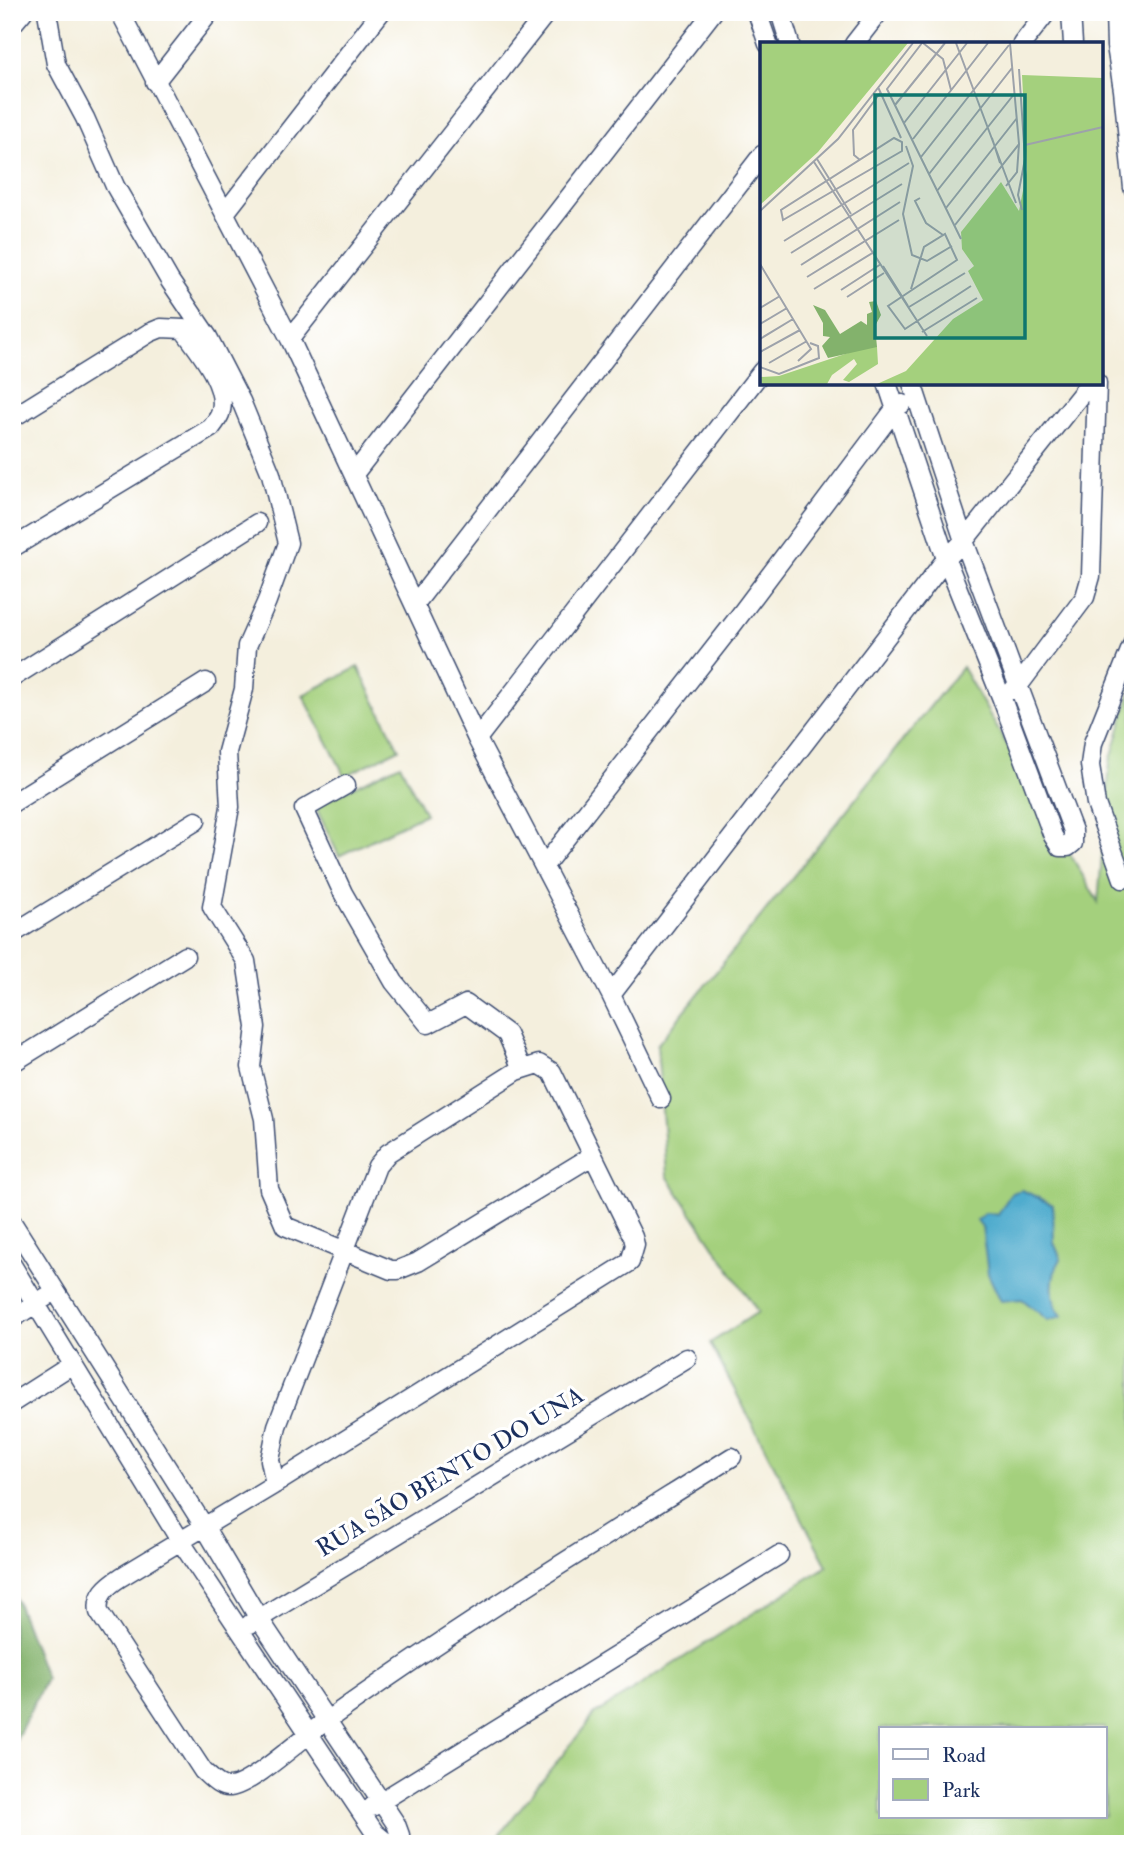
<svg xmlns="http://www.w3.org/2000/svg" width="1145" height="1856" viewBox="0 0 1145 1856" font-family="'IM FELL Double Pica',serif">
<rect width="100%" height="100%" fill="#fff"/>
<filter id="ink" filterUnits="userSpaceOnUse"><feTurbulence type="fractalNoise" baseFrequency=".0143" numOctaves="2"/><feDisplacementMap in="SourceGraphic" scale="14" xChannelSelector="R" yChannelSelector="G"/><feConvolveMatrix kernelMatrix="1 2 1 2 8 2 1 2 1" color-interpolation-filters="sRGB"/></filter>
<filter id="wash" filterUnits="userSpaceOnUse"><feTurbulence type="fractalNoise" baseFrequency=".00686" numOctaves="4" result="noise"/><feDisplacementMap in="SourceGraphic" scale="28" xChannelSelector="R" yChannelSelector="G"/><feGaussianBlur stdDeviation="1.57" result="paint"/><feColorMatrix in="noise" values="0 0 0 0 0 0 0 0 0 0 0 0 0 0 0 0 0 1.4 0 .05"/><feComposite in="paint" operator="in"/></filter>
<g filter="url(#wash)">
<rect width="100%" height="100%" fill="#f4efdd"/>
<!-- green -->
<path fill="#a4d07d" stroke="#60806e" stroke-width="2" fill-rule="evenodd" d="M358 667 399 749 345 776 303 695Z
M962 667 1098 902 1110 762 1133 684V1844H492L595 1714 827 1566 710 1343 758 1312 667 1176 657 1045ZM881 1728H1105V1816H881Z
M400 764 425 814 339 856 315 806Z"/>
<!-- forest -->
<path fill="#83b26c" stroke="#4f7065" stroke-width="2" d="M12 1589 46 1679 12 1748Z"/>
<!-- water -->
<path fill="#50acce" stroke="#366e96" stroke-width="2" d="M1022 1190 1053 1205 1054 1243 1061 1259C1050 1276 1049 1300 1062 1316L1048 1320 1022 1299 1001 1301 988 1274 982 1227 977 1220 985 1213 998 1215 1011 1193Z"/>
</g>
<g filter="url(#ink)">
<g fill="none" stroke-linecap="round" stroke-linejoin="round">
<!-- street casing -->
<g stroke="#3c4c71" stroke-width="21">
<path id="street" d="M47 12 56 64 85 118 115 186 170 281 208 337 241 401 271 474 288 543 267 601 247 646 244 689 227 752 230 807 212 907 246 961 256 1027 251 1067 264 1119 269 1189 285 1226 391 1270H398L418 1262 592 1156
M120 12 290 339 477 739 611 995 661 1099
M757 12 768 44
M780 12 790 44
M1071 12 1073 44
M1115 12 1116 46 1123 90 1133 188
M12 25 23 12
M854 44 879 12
M1022 44 1047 12
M155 82 210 12
M225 213 381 12
M290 339 547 12
M887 383 946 559 1002 699 1053 836 1060 847H1068L1073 843V831L964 541 912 383
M12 418 149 333 161 328 183 329C198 350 230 387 220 414 218 419 214 424 211 428L12 548
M354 474 713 12
M415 604 762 155
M12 678 257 523
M1013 690 1019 685 1085 597 1091 576 1097 383
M477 739 762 371
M346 785 304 809 343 893 394 982 428 1024 466 1004 507 1034 522 1069
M12 803 206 682
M544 866 734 623 895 409 902 404
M1123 879 1096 804 1090 765 1093 743 1133 643
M12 934 196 821
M611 995 946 559 964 541 1090 383
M12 1063 185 956
M12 1222 204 1526 258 1617 396 1824 400 1835 396 1841 386 1842 375 1833 181 1542 12 1265
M12 1319 46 1297
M12 1403 73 1364
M275 1484 270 1460 277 1426 377 1166 388 1153 517 1071 539 1064 552 1072 633 1237 635 1245 630 1262 275 1484 121 1577C107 1586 96 1595 99 1612L203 1771C210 1777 219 1788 230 1787 252 1785 305 1735 326 1721 457 1627 595 1543 732 1457
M250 1624 687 1358
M372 1807 779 1555"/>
</g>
<!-- street -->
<use href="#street" stroke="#fff" stroke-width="18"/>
</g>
</g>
<g text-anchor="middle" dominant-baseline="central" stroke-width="6" stroke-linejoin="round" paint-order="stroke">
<!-- street labels -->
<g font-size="24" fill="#1b2f5e" stroke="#fff">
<text transform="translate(450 1472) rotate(-31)">RUA SÃO BENTO DO UNA</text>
</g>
</g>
<!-- overview -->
<g transform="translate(760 42)">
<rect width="343" height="343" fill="#f4efdd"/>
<path d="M0 1H148L58 110 0 163ZM262 33 343 36V342H117L146 329 193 277 223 258 208 229 214 224 202 207 201 190 241 140 259 169 267 128ZM112 303 117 305 118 322 89 340 83 338 97 322 94 317 72 333 67 342H0V335L19 334Z" fill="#a4d07d"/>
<path d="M116 259 121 273 115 284 117 305 68 316 62 304 70 295 63 294V281L53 263 65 268 80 292 101 279 107 283V272L112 270 109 260Z" fill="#83b26c"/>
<path fill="none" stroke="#9da2aa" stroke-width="2" d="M162 1 127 47 201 197M163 1 183 17 191 48M196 1 256 161M259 27 265 117 258 153 262 168M118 45 141 96M135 63 185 1M144 81 207 1M134 96 142 100V109L23 178 21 168ZM232 96 240 121M153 97 228 1M265 103 343 85M146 104 153 124 143 172 152 213 167 219 192 204M161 115 249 3M57 117 91 172M100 118 94 113 93 88 120 51M54 120 167 294M169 132 252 26M246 144 257 130 259 102 250 1M177 149 255 51M160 156 155 159 166 181 183 193M186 166 257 76M0 169 78 97 153 1M195 183 259 102M24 199 149 121M31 211 142 142M0 222 51 307 38 319M41 223 140 160M123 224 148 264M47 235 139 178M54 247 114 210M151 247 164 205 185 192 197 218 128 264 145 287 211 244M81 248 121 222M87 255 124 231M149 265 205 231M0 266 20 254M0 282 27 266M162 290 217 256M0 297 33 277M0 310 40 288M9 321 47 299M0 325 19 332 59 316 58 304 50 301"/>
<path fill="#0f766e" fill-opacity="0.15" stroke="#0f766e" stroke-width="3.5" d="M115 53H265V296H115Z"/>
<rect width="343" height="343" fill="none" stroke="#1b2f5e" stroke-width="3.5"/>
</g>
<!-- margin -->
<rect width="1145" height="1856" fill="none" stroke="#fff" stroke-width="42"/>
<!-- legend -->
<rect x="879" y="1727" width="228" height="91" fill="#ffffff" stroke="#a4acbf" stroke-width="2"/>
<rect x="893" y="1749" width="35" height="10" fill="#ffffff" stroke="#a4acbf" stroke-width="2"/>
<text x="942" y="1762" font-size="21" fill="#1b2f5e">Road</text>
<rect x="893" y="1779" width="35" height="21" fill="#a4d07d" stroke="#a4acbf" stroke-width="2"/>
<text x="942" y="1797" font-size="21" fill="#1b2f5e">Park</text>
</svg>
